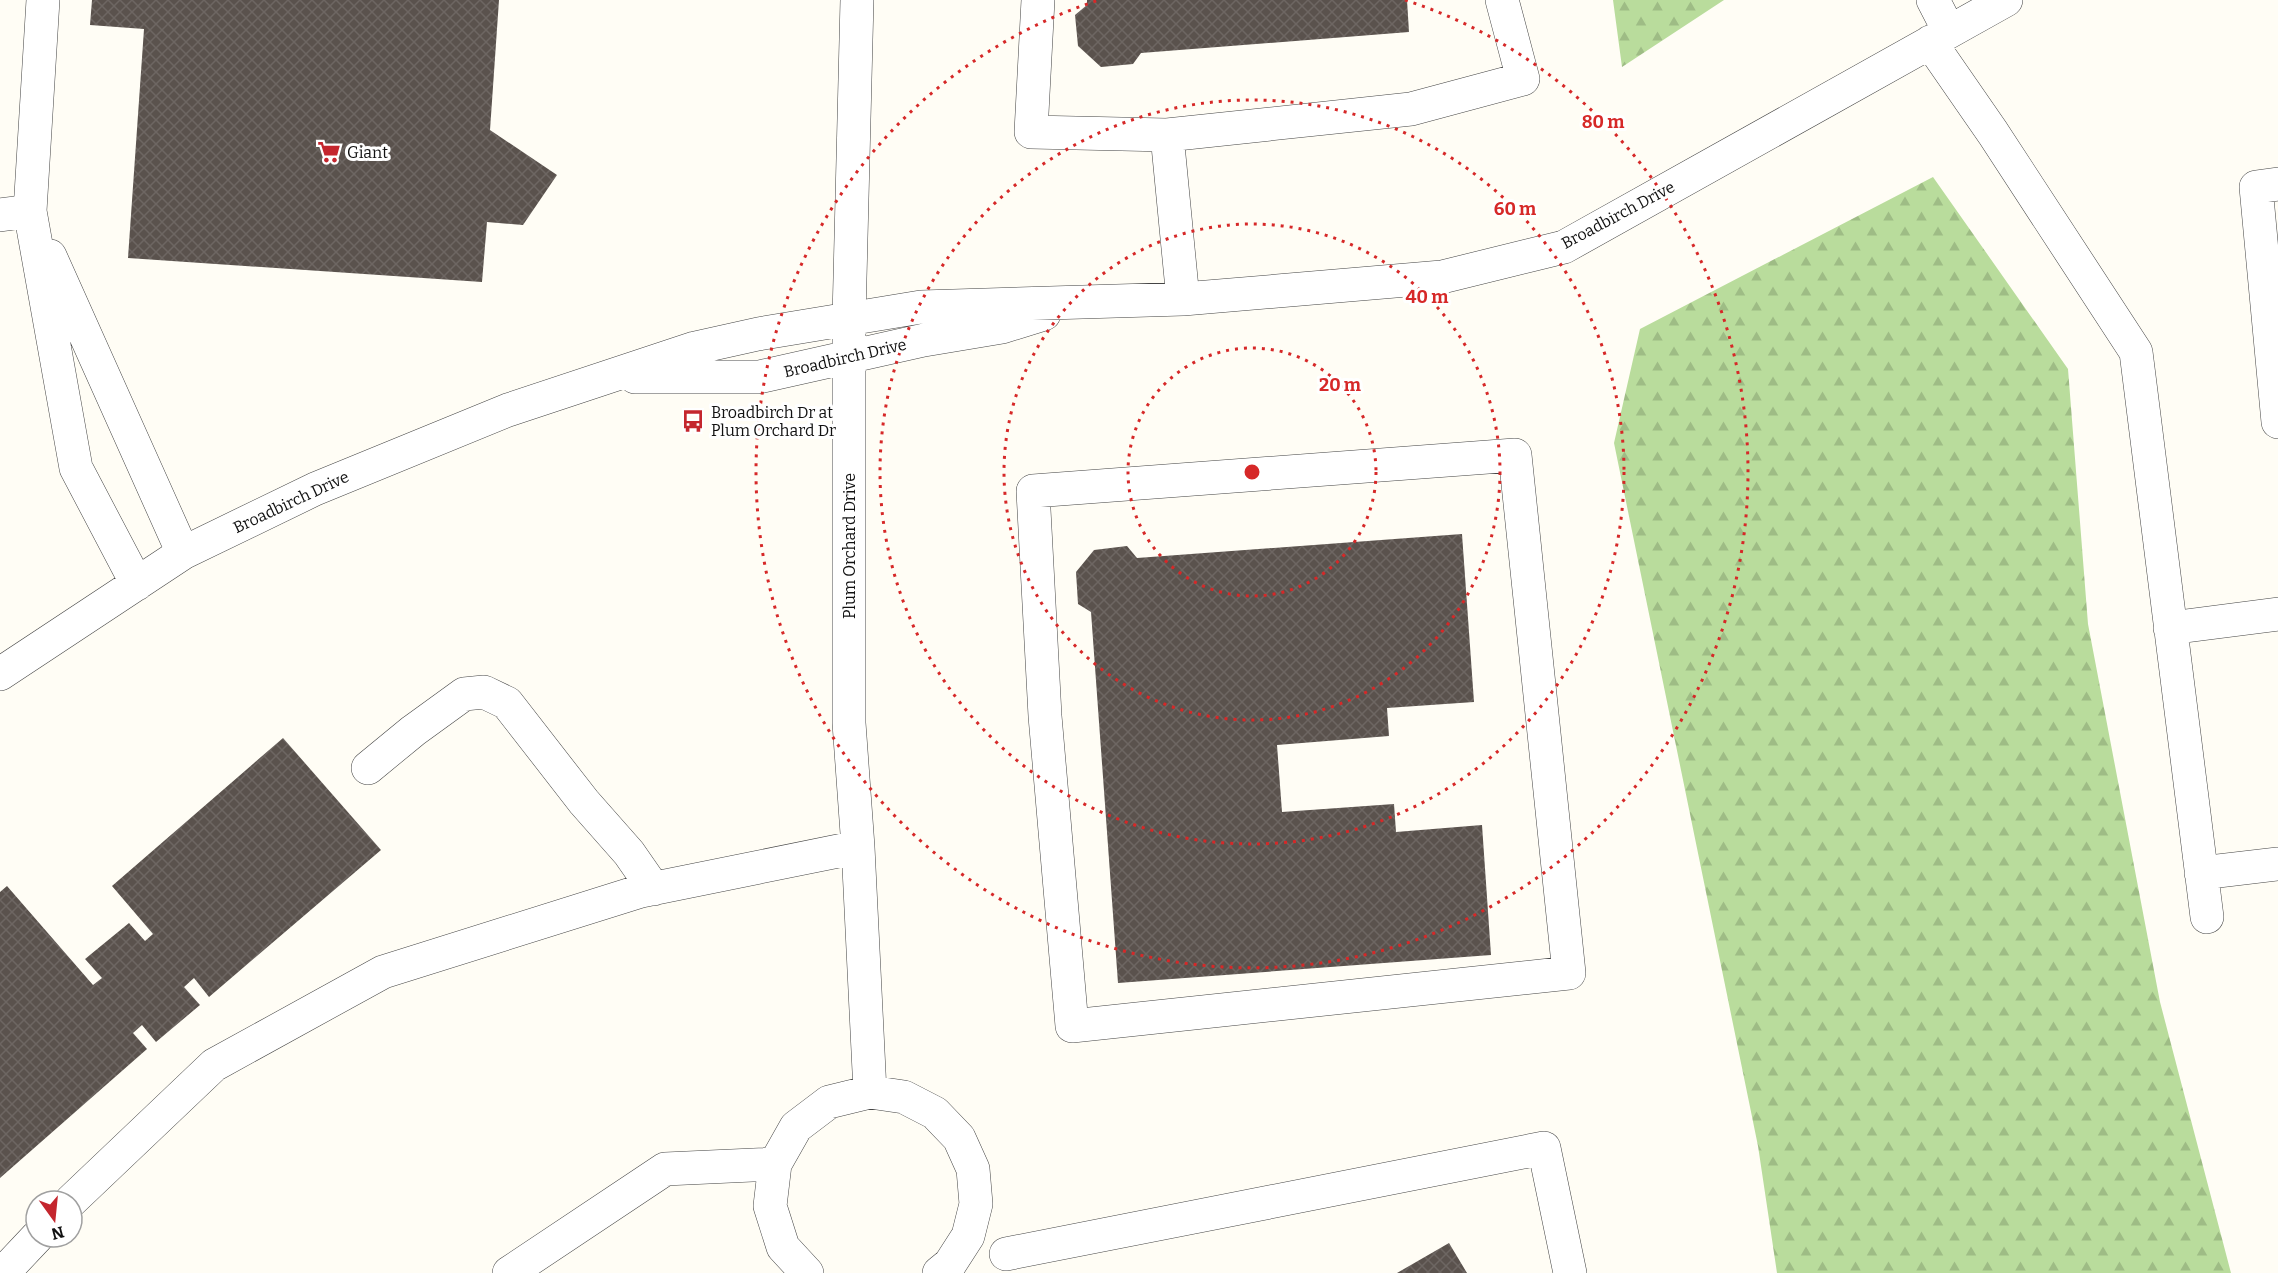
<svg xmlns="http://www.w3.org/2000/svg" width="2278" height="1273" viewBox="0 0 2278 1273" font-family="Bitter,serif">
<defs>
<pattern id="forest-firs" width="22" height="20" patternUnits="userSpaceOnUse" patternTransform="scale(1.5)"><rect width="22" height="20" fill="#b9dc9c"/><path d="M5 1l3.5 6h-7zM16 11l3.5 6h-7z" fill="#9ebc85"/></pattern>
<pattern id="building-cross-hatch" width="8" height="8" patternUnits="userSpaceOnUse" patternTransform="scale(1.5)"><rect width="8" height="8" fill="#5a524d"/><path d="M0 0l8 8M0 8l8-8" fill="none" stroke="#6d6662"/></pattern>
</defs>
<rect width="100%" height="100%" fill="#fffdf5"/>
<!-- forest -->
<path fill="url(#forest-firs)" d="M1613 0H1724L1622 67Z
M1933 177 2068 369 2088 624 2160 1002 2231 1273H1777L1758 1146 1614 443 1640 329Z"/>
<!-- building -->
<path fill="url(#building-cross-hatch)" d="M92 0H499L490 130 557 175 523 225 487 222 482 282 128 258 144 29 90 25Z
M1087 0H1407L1409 32 1141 53 1133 64 1101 67 1078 46 1075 15 1087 5Z
M1462 534 1474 702 1387 708 1389 736 1277 745 1282 812 1394 804 1396 832 1482 825 1491 955 1118 983 1091 612 1078 604 1076 572 1094 550 1127 546 1137 558Z
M283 738 381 850 209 997 194 978 184 987 200 1005 156 1042 142 1025 133 1033 147 1049 0 1178V892L7 886 93 985 102 978 85 959 129 923 145 941 153 934 112 886Z
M1449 1243 1467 1273H1397Z"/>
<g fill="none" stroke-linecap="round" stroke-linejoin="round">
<!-- minor casing -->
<g stroke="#444" stroke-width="34">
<path id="minor" d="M43 0 30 211 76 468 137 584
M857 0 849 318V723L858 847 870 1092
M1038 0 1031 132 1167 135
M1933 0 1949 31
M1930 42 1993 133 2136 352 2207 917
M2278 184 2256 187 2278 422
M0 215 30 211
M50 256 183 553
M1183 299 1167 135 1411 109 1523 79 1502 0
M635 377H759L924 340 1002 327 1044 314
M1515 455 1569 973 1072 1026 1045 716 1033 491Z
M2170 628 2278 614
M0 674 183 553 315 489 508 410 695 348 758 334 921 307 1183 299 1442 277 1564 247 2006 0
M368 768 413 731 464 694 484 692 507 703 584 802 629 853 654 889
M2201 873 2278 864
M71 1201 214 1065 383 972 641 891 858 847
M1006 1254 1544 1148 1570 1273
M3 1273 37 1237
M509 1273 665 1169 775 1164
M807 1273 783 1247 770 1206 775 1164 796 1127 829 1102 870 1092 904 1097 935 1113 959 1138 973 1169 976 1204 968 1236 950 1264 939 1273"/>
</g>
<!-- minor -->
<use href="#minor" stroke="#fff" stroke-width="33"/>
</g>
<!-- distance rings -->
<g fill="none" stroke="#d62828" stroke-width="3" stroke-dasharray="3 6">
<circle cx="1252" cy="472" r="124"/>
<circle cx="1252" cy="472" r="248"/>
<circle cx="1252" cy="472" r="372"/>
<path d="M1405 0A496 496 0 1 1 1099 0"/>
</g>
<!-- icons -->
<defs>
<g id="supermarket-bare" transform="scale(1.8)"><path d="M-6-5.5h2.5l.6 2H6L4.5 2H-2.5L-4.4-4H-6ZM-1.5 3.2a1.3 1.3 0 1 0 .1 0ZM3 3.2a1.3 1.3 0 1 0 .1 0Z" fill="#c4262e" stroke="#fff" stroke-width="2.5" paint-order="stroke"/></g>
<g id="bus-bare" transform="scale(1.8)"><path d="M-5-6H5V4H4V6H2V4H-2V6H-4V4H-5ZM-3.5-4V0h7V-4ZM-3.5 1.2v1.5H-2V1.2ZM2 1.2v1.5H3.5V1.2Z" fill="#c4262e" stroke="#fff" stroke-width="2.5" paint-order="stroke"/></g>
</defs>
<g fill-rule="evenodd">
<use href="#supermarket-bare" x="329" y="152"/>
<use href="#bus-bare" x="693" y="421"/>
</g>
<g text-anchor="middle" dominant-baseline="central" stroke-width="6" stroke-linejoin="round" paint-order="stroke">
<!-- poi labels -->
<g font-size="16" fill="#111" stroke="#fff" text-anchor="start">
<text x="347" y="152">Giant</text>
<text x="711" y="412">Broadbirch Dr at<tspan x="711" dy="18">Plum Orchard Dr</tspan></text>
</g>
<!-- street labels -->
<g font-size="16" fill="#111" stroke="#fff">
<text transform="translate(1618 215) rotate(-28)">Broadbirch Drive</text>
<text transform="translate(845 358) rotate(-13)">Broadbirch Drive</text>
<text transform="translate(291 502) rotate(-25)">Broadbirch Drive</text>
<text transform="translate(849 546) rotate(-90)">Plum Orchard Drive</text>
</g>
</g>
<circle cx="1252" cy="472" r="9" fill="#d62828" stroke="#fff" stroke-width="3"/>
<g font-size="18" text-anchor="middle" font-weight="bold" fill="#d62828" stroke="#fff" stroke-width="6" stroke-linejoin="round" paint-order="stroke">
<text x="1603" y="128">80 m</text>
<text x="1515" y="215">60 m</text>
<text x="1427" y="303">40 m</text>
<text x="1340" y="391">20 m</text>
</g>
<!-- north arrow -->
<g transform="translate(54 1219) rotate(165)"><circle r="28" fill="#ffffff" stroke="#a0a0a0" stroke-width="1.5"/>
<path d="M0-4.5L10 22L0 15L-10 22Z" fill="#c4262e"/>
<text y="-9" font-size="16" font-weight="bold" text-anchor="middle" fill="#111111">N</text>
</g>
</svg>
